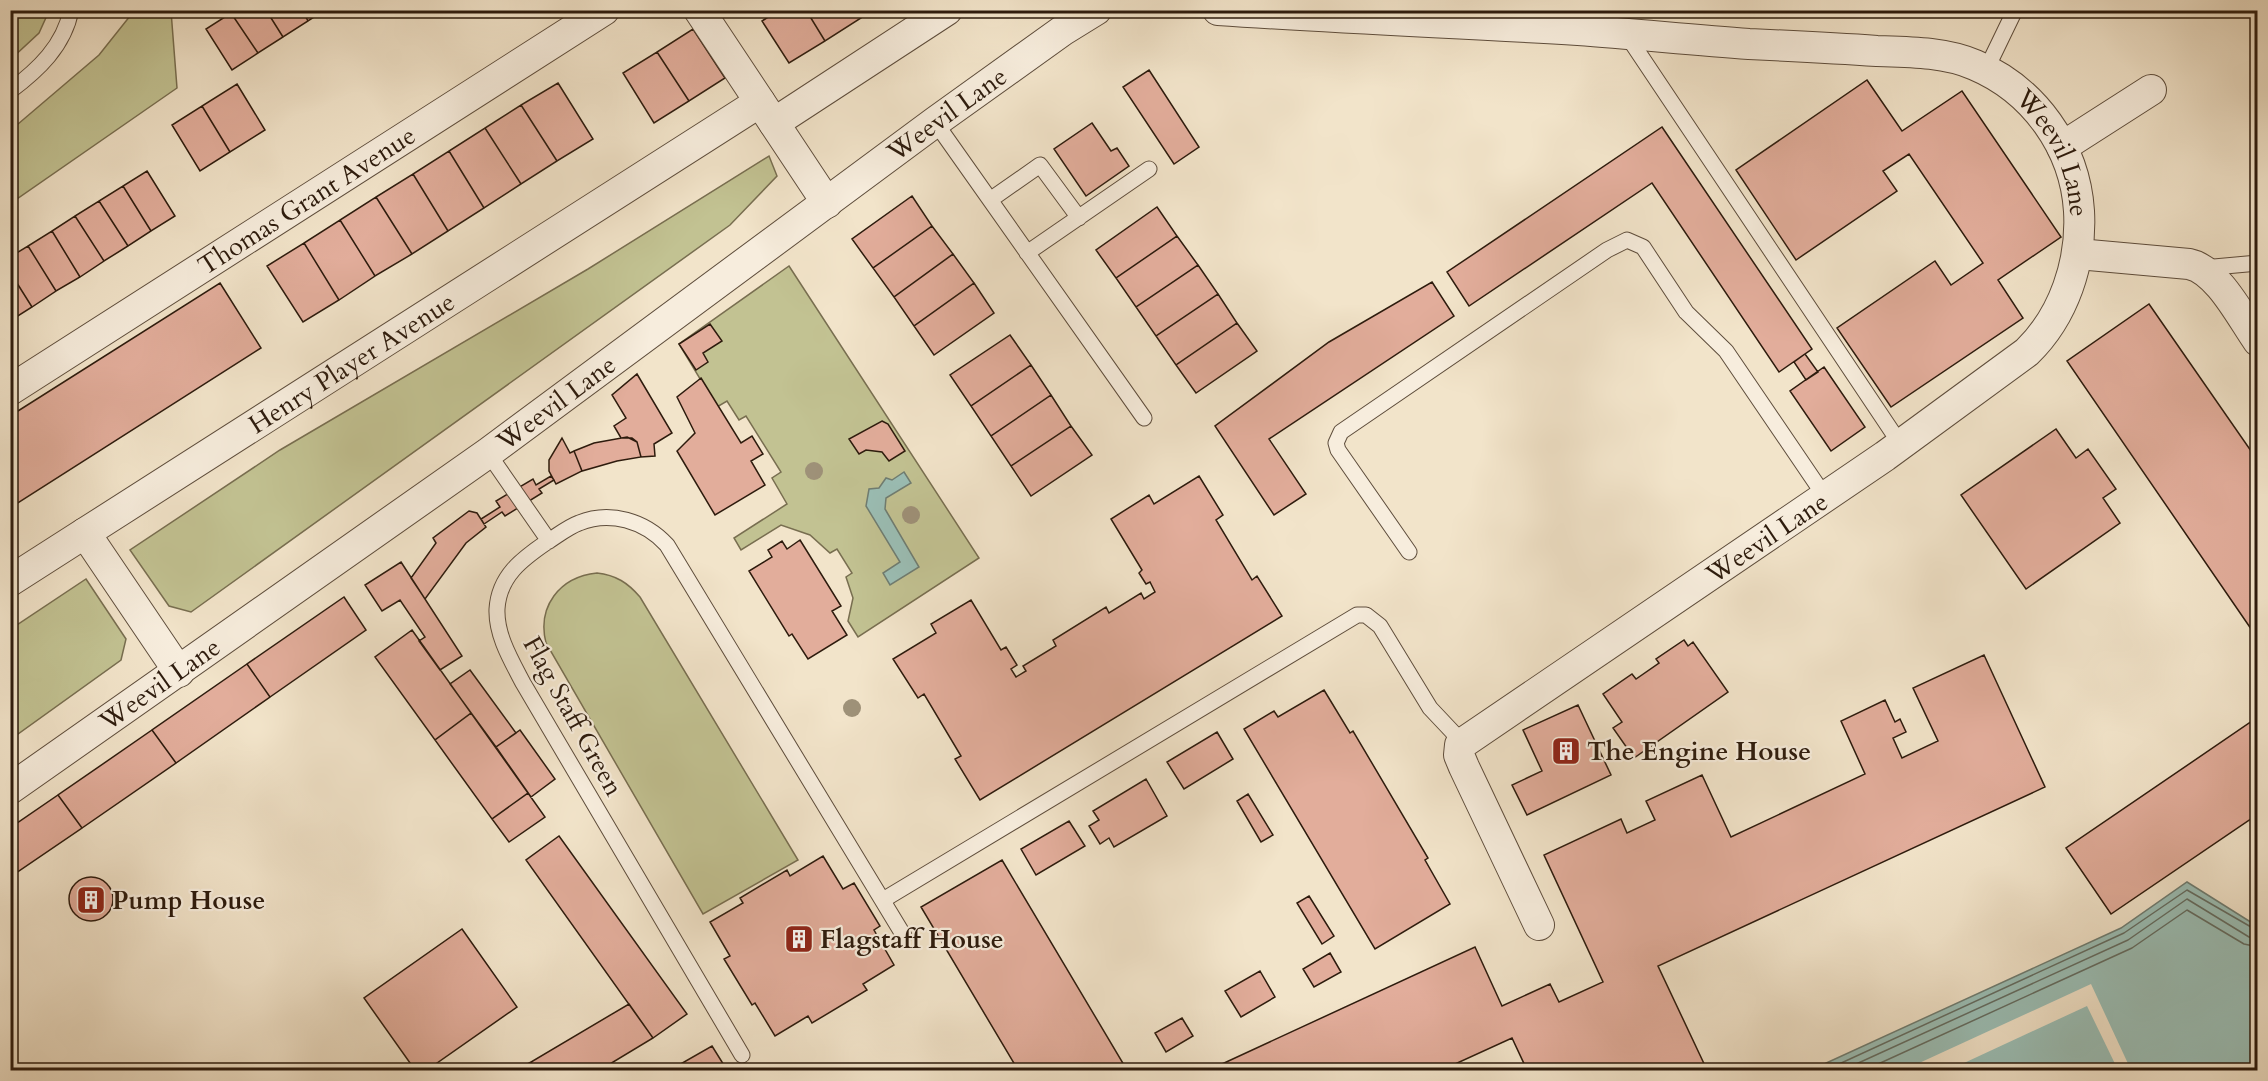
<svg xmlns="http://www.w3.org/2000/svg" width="2268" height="1081" viewBox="0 0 2268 1081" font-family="Cardo,serif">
<rect width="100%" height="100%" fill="#f2e4ca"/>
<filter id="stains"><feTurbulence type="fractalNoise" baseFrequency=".00333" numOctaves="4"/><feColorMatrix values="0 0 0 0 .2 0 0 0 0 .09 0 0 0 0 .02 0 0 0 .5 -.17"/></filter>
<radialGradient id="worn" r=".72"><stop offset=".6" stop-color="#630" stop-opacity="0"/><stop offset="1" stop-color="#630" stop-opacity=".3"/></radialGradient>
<!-- green -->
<path fill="#c2c292" stroke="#786e50" stroke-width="1.5" d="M11 10 49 11 39 33 11 59Z
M134 11H171L177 88 11 203V130L99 55Z
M769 156 777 176 730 225 191 612 169 606 130 550 280 450 588 269Z
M789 266 979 558 858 637 848 621 853 598 846 577 852 573 837 549 830 553 810 535 781 525 741 550 734 538 787 504 772 478 781 472 746 416 739 420 727 401 717 407 679 344Z
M597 573C616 575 628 583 640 597L798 860 703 914 546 643C537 607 559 577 597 573Z
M86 579 126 639 121 660 11 739V629Z"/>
<!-- water -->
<path fill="#9bbfb6" stroke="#6f7d72" stroke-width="1.5" d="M904 472 911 483 886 498 885 509 919 567 890 585 883 573 900 562 866 506 869 489 879 488 886 478 892 480Z
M2187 882 2257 926V1070H1811L2121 928Z"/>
<!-- pier -->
<path fill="#f2e4ca" d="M2091 984 2131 1070H2118L2087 1006 1949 1070H1904Z"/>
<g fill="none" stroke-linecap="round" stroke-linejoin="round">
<!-- shore -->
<path stroke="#646d62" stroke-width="1.5" d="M1826 1070 2124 933 2187 890 2258 931
M1843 1070 2128 940 2187 899 2249 937 2258 938
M1865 1070 2132 948 2187 910 2244 944 2258 947"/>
</g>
<!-- building -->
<path fill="#e2ad9b" stroke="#2d1b0d" stroke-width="1.5" d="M235 10H266L283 37 258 53 231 13Z
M266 10H302L308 21 283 37Z
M302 10H325L308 21Z
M779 10H806L825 41 789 63 762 21Z
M806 10H857L861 18 825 41Z
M857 10H873L861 18Z
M231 13 258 53 232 70 206 29Z
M693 29 725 78 689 101 657 52Z
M657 52 689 101 654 123 623 73Z
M1149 70 1199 147 1174 164 1123 87Z
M1867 80 1902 131 1962 91 2061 237 1998 280 2023 318 1891 407 1837 328 1935 261 1951 285 1983 263 1909 154 1883 171 1897 191 1796 260 1736 170Z
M558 83 593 139 557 161 521 105Z
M237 84 265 130 230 152 202 106Z
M521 105 557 161 521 184 485 128Z
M202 106 230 152 200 171 172 125Z
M1092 123 1111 151 1117 148 1129 166 1086 196 1054 149Z
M1662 127 1812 349 1779 372 1652 183 1469 306 1447 272Z
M485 128 521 184 484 208 449 151Z
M449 151 484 208 448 231 413 174Z
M147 171 175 216 151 231 123 186Z
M413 174 448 231 412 254 376 197Z
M123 186 151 231 128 246 99 201Z
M912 196 932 226 873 268 852 239Z
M376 197 412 254 375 276 340 220Z
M99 201 128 246 104 261 75 216Z
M1157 207 1177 236 1116 278 1096 250Z
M75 216 104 261 80 277 52 231Z
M340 220 375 276 339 300 304 243Z
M932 226 953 254 894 297 873 268Z
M52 231 80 277 56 291 28 246Z
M1177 236 1198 265 1136 307 1116 278Z
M304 243 339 300 303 322 267 266Z
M28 246 56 291 32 307 10 272V257Z
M953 254 974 283 914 326 894 297Z
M1198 265 1218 294 1156 336 1136 307Z
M10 272 32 307 10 321Z
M1432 282 1454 316 1269 439 1306 494 1274 515 1215 426 1329 342Z
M220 283 261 348 10 508V416Z
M974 283 994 313 934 355 914 326Z
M1218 294 1237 323 1176 365 1156 336Z
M2149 304 2258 461V639L2067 361Z
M1237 323 1257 351 1196 393 1176 365Z
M710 324 722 341 703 353 708 362 696 370 679 344Z
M1010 335 1031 365 971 406 950 375Z
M1805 354 1818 372 1806 380 1794 362Z
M1031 365 1051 395 991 436 971 406Z
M1824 367 1865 427 1831 451 1790 391Z
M637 374 672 433 654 444 655 456 641 457 637 442 632 438H621L614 426 626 418 612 395Z
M701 378 741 443 752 436 763 454 751 461 765 485 715 515 677 451 695 433 677 397Z
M1051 395 1071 426 1011 466 991 436Z
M882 421 888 424 905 451 889 461 882 452 866 450 859 454 849 439Z
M1071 426 1092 455 1031 496 1011 466Z
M2056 429 2076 458 2088 449 2116 489 2103 498 2120 523 2026 589 1961 495Z
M627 437 637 442 641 457 617 461 582 471 574 451 594 443Z
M562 438 570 453 574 451 582 471 556 484 549 471V460Z
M551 476 554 480 539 489 542 493 505 516 502 512 484 524 481 519 500 507 496 501 533 479 536 485Z
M1199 476 1223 515 1216 520 1252 580 1257 576 1282 616 980 800 955 759 961 756 924 694 918 698 893 659 936 633 931 624 971 600 1001 650 1006 647 1017 665 1011 669 1016 677 1026 671 1023 666 1056 646 1053 640 1106 607 1109 613 1141 593 1144 599 1155 592 1150 582 1146 584 1139 573 1142 570 1111 519 1149 495 1154 504Z
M469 511 477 513 486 527 466 543 425 599 411 578 436 543 433 538Z
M800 540 841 606 832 611 847 635 808 659 792 634 789 636 749 571 772 557 768 550 782 541 787 549Z
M401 562 462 656 440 670 419 641 425 637 400 600 382 611 365 585Z
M344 597 366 630 270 697 247 664Z
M412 630 471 713 435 740 375 657Z
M1684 640 1688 646 1693 642 1728 692 1634 758 1613 728 1622 722 1603 694 1632 674 1636 679 1659 663 1656 659Z
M1984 655 2045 787 1658 966 1707 1070H1527L1512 1038 1442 1070H1209L1475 947 1502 1006 1550 984 1559 1002 1603 982 1544 855 1621 819 1627 833 1655 820 1646 801 1702 775 1731 837 1865 774 1841 721 1885 700 1895 722 1900 719 1906 732 1893 738 1902 758 1938 741 1913 688Z
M247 664 270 697 176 763 152 730Z
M470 670 516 733 496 747 450 684Z
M1324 690 1350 733 1353 731 1428 858 1425 860 1450 904 1375 949 1244 729 1274 711 1278 717Z
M1578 705 1611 775 1527 815 1512 785 1542 771 1523 730Z
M471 713 528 793 492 819 435 740Z
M2258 717V814L2111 914 2066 848Z
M152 730 176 763 82 828 58 795Z
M520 730 555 779 531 797 496 747Z
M1217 732 1233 759 1184 789 1167 762Z
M1146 779 1167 816 1114 847 1109 838 1100 844 1089 826 1099 820 1093 811Z
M528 793 545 817 509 842 492 819Z
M1248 794 1273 835 1261 842 1237 801Z
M58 795 82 828 10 877V828Z
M1069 821 1085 846 1036 875 1021 849Z
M559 836 687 1014 653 1038 526 860Z
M823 856 843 889 854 883 880 926 874 930 894 965 863 984 867 990 812 1023 808 1016 775 1036 755 1003 752 1005 724 959 730 956 710 922 743 903 740 898 787 870 790 876Z
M1002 860 1127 1070H1018L921 907Z
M69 899a22 22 0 1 1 44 0a22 22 0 1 1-44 0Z
M1309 896 1334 936 1322 944 1297 903Z
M462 929 517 1007 427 1070H415L364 998Z
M1330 953 1341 972 1314 987 1303 969Z
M1260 971 1275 997 1241 1017 1225 991Z
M629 1004 653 1038 600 1070H536L531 1062Z
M1182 1018 1193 1036 1166 1052 1155 1033Z
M712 1046 727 1070H670Z
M531 1062 536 1070H516Z"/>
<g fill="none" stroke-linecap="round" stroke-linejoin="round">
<!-- service casing -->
<g stroke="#5e4d3c" stroke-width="17">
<path id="service" d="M1626 34 1901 445
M1986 70 2015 10
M10 91C38 70 64 46 71 10
M935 122 1144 418
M990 200 1040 165 1079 218
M1027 253 1149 169
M2203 268 2258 263
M488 453 549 541
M1409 552 1338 450 1336 443 1341 432 1607 250 1627 240 1643 247 1686 312 1726 351 1826 498
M883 900 1357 615H1366L1380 626 1430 708 1463 743
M742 1055 523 683C511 660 496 635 497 609 499 576 522 559 547 542 557 536 568 527 579 523 610 510 645 521 667 545L904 936"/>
</g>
<!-- minor casing -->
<g stroke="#5e4d3c" stroke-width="32">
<g id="minor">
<path d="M699 10 827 203"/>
<path id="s1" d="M1218 10C1338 18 1458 23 1578 30 1635 34 1692 40 1749 44 1792 46 1834 48 1877 51 1909 52 1945 52 1975 65 2034 90 2075 147 2079 211 2082 262 2064 316 2027 352L1885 456 1460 745 1459 755 1464 767 1539 925"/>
<path d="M774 123 947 10"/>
<path d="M2062 147 2151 90"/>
<path d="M2078 254 2189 264C2218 270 2241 317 2258 341"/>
<path id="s2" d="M10 390 604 10"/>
<path d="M10 581 85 533"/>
<path id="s3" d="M179 672 85 533 760 102"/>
<path id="s4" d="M10 789 488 453 935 122 1062 31 1096 10"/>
</g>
</g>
<!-- service -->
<use href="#service" stroke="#f7eddd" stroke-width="15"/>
<!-- minor -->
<use href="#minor" stroke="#f7eddd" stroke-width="30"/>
</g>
<!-- trees -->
<g fill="#9e9178">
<circle cx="814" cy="471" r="9"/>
<circle cx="911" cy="515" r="9"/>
<circle cx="852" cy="708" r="9"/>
</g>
<!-- icons -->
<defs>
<g id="building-square" transform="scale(1.5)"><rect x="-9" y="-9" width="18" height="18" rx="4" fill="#8f2418" stroke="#f7eddd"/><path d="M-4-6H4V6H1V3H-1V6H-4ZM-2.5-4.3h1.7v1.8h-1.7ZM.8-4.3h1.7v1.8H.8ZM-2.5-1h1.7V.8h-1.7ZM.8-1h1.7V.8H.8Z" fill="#fff"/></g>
</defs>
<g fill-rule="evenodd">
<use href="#building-square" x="1566" y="751"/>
<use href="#building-square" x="91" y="900"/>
<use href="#building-square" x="799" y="939"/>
</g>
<g text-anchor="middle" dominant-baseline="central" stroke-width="4.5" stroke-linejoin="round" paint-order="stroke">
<!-- street labels -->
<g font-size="26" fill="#2d1b0d" stroke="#f7eddd">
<text stroke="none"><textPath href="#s4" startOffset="1155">Weevil Lane</textPath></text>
<text stroke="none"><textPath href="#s1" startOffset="884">Weevil Lane</textPath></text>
<text stroke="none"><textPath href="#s2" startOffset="352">Thomas Grant Avenue</textPath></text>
<text stroke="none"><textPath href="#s3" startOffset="484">Henry Player Avenue</textPath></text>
<text stroke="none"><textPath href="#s4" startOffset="669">Weevil Lane</textPath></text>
<text transform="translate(1767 538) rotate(-34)">Weevil Lane</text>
<text stroke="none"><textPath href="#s4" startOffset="183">Weevil Lane</textPath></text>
<text transform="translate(573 716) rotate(61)">Flag Staff Green</text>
</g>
<!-- poi labels -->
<g font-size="26" font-weight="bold" fill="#2d1b0d" stroke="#f7eddd" text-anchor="start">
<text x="1587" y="751">The Engine House</text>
<text x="112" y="900">Pump House</text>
<text x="820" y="939">Flagstaff House</text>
</g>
</g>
<!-- margin -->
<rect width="2268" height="1081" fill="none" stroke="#f2e4ca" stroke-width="36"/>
<rect x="12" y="12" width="2244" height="1057" fill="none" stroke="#2d1b0d" stroke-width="3"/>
<rect x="18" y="18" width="2232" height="1045" fill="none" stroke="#2d1b0d" stroke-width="1.5"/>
<rect width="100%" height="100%" filter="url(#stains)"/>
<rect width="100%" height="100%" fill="url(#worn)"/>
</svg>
